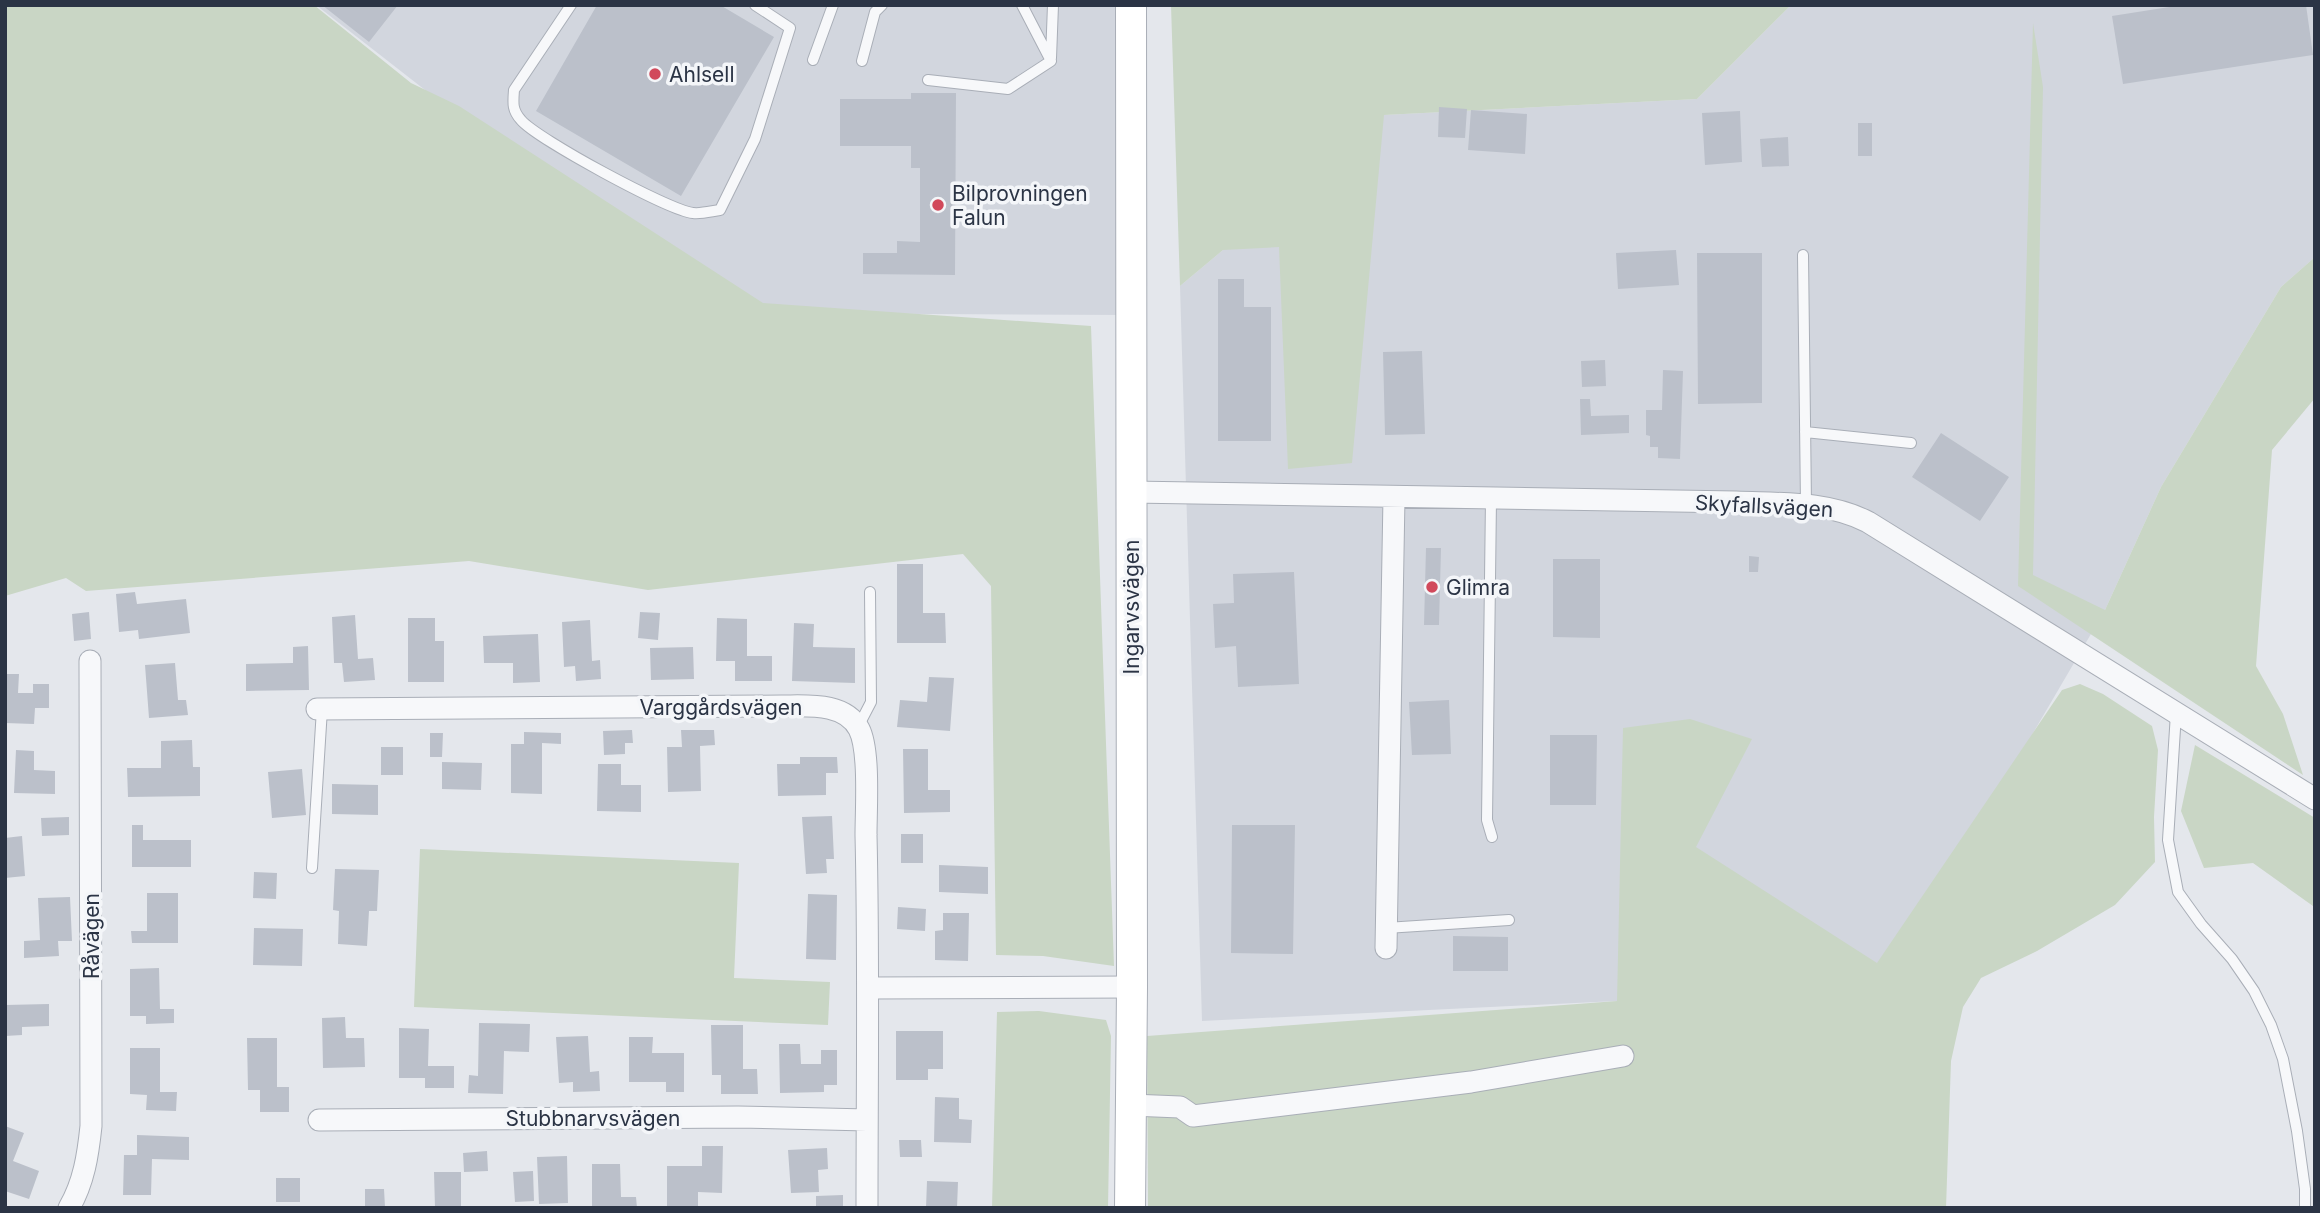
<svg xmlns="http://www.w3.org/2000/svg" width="2320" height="1213" viewBox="0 0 2320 1213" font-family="Inter,sans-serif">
<rect width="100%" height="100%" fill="#e4e7ec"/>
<!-- built -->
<path fill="#d2d6de" d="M316 5H1143L1129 315 752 313 461 118Z
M1791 5H2315V257L2281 287 2161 487 2105 610 1884 988 1202 1021 1180 286 1384 115 1697 99Z"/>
<!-- green -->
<path fill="#c9d6c5" d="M5 5H314L411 83 459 106 763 303 1091 326 1114 966 1043 956 996 955 991 586 963 554 648 590 469 561 86 591 66 578 5 596Z
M1171 5H1791L1697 99 1384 115 1352 463 1288 469 1279 247 1223 250 1180 286Z
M2033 23 2043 87 2033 575 2105 610 2161 487 2281 287 2315 257V398L2272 450 2256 666 2283 714 2303 775 2018 586Z
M2080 684 2103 694 2152 726 2158 750 2154 817 2155 862 2115 905 2037 951 1981 978 1963 1007 1951 1061 1946 1208H1148L1147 1036 1617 1001 1623 728 1690 719 1752 739 1696 847 1877 963 2062 690Z
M2195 745 2315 818V926L2313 906 2253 863 2204 868 2181 811Z
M420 849 739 863 734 978 830 982 828 1025 414 1007Z
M1039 1011 1106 1020 1111 1036 1108 1208H992L997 1012Z"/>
<!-- building -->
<path fill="#bbc0ca" d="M322 5H398L369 42Z
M597 5H720L774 37 681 196 536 111Z
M2182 5H2306L2313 55 2123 84 2112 16Z
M911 93H956L955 275 863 274V253H897V241L920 242V168H911V146H840V99H911Z
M1439 107 1467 109 1465 138 1438 137Z
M1471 110 1527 114 1525 154 1468 150Z
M1740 111 1742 162 1705 165 1702 113Z
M1858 123H1872V156H1858Z
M1788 137 1789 166 1762 167 1760 139Z
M1676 250 1679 285 1618 289 1616 253Z
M1697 253H1762V403L1698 404Z
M1218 279H1244V307H1271V441H1218Z
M1422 351 1425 434 1385 435 1383 352Z
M1605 360 1606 386 1582 387 1581 361Z
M1663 370 1683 371 1680 459 1658 458V447H1650V436L1646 435V410H1662Z
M1580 399H1590L1591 416 1629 415V433L1581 435Z
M1941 433 2009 477 1980 521 1912 477Z
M1426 548H1441L1439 625H1424Z
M1749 556 1759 557 1758 572H1749Z
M1553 559H1600V638L1553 637Z
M897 564H923V613H945L946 643H897Z
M1294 572 1299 684 1238 687 1236 646 1215 648 1213 604 1234 603 1233 574Z
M135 592 137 604 186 599 190 633 139 639 138 630 119 632 116 594Z
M89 612 91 639 74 641 72 614Z
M640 612 660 613 658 640 638 638Z
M355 615 358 659 373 658 375 680 344 682 342 663H334L332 617Z
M408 618H435V641H444V682H408Z
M717 618 747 619V656H772V681H735V661H716Z
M590 620 592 661 600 660 601 679 576 681 575 666 564 667 562 622Z
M794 623 814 624 813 647 855 648V683L792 681Z
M538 634 540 682 513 683V663H484L483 636Z
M308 646 309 690 246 691V664L293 663V647Z
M693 647 694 679 651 680 650 648Z
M175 663 178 700H186L188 715 149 718 145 665Z
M5 674H19L18 693H33V684H49V708H35L34 724 5 723Z
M929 677 954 678 950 731 897 727 900 700 927 702Z
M1449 700 1451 754 1412 755 1409 702Z
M632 730 633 743H625V754L604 755 603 731Z
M681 730H714L715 745 700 746 701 791 668 792 667 747H682Z
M524 732 561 733V744L542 743V794L511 793V744H524Z
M430 733H443L442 757H430Z
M1550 735H1597L1596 805H1550Z
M192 740 193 767H200V796L128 797 127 768H161V741Z
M381 747H403V775H381Z
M903 749H928V790H950V812L904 813Z
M16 750 34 751V770L55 771V794L14 793Z
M800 757H837L838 773H826V795L778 796 777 764H800Z
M442 762 482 763 481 790 442 789Z
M598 764H621V785H641V812L597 811Z
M302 769 306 815 272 818 268 772Z
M332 784 378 785V815L332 814Z
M832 816 834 859H826L827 873 806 874 802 817Z
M69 817V835L42 836 41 818Z
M132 825H143V840H191V867H132Z
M1232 825H1295L1293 954 1231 953Z
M901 834H923V863H901Z
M22 836 25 876 5 878V838Z
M939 865 988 867V894L939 892Z
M335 869 379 870 377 911H369L367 946 338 944 339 911 333 910Z
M254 872 277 873 276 899 253 898Z
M147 893H178V943H132L131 931H147Z
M808 894 837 895 836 960 806 959Z
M70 897 72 941H58L59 956 24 958V941L40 940 38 898Z
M898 907 926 909 925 931 897 929Z
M943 913H969L968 961 935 960V931L943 930Z
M254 928 303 929 302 966 253 965Z
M1453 936 1508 937V971H1453Z
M159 968 160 1009H174V1023L146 1024V1016H130V969Z
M49 1004V1026L22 1027V1035L5 1036V1005Z
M345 1017 346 1038H364L365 1067 323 1068 322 1018Z
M479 1023 530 1024 529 1052 504 1051 503 1094 468 1093 469 1075 478 1076Z
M711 1025H743V1069H757L758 1094H721V1075H712Z
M399 1028 429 1029 428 1066H454V1088H425V1078H399Z
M896 1031H943V1069H928V1080H896Z
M588 1036 590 1072 599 1071 600 1091 573 1092V1082L559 1083 556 1037Z
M629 1037H653L652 1053H684V1092H666V1082H629Z
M247 1038H277V1087H289V1112H260V1090H248Z
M779 1044H800L801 1064H821V1050H837V1085H824V1092L780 1093Z
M130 1048H160V1092H177L176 1111 146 1110 147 1095 130 1094Z
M935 1097 959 1098V1119L972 1120 971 1143 934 1142Z
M5 1126 24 1133 13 1161 39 1171 29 1199 5 1191Z
M137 1135 189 1137V1160L152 1159 151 1195H123L124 1155H137Z
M899 1140H921L922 1157H900Z
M702 1146H723L722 1193 698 1192V1208H667V1166H702Z
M827 1148 828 1169 818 1170 819 1192 791 1193 788 1150Z
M487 1151 488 1171 464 1172 463 1153Z
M567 1156 568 1203 539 1204 537 1157Z
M592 1164H620L621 1197H636L637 1208H592Z
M533 1171 534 1201 515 1202 513 1172Z
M434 1172H461V1208H435Z
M276 1178H300V1202H276Z
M927 1181 958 1182 957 1208H926Z
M365 1189H384L385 1207 365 1208Z
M843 1195V1208H816V1196Z"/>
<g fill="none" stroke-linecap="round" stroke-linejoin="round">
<!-- lane casing -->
<g stroke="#a9aeb7" stroke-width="12">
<path id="lane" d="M571 5 514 90C513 103 512 110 521 120 537 139 668 210 693 213 702 214 712 211 720 210L755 139 790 28 755 5
M1022 5 1051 61
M1051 58 1053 5
M813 60 833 5
M862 61 875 12 882 5
M928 80 1008 89 1051 61
M1803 255 1806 505
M1805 432 1911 443
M1491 499 1487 820 1492 837
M2176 713 2168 840 2178 892 2201 924 2232 959 2254 991 2271 1025 2283 1059 2297 1131 2305 1189V1208
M858 727 871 702 870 592
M312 868 322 709
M1386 928 1509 920"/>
</g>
<!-- street casing -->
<g stroke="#a9aeb7" stroke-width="23">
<path id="street" d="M1131 492 1736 502C1781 504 1827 501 1868 522L2315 799
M317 709 782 706C807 706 845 702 859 729 870 750 866 809 866 835 869 959 867 1083 867 1208
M1386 948 1394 497
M868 988 1132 987
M1131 1105 1180 1107 1193 1116 1471 1082 1623 1056
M319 1120 738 1117 867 1120
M69 1208C84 1182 88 1155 91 1126L90 661"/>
</g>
<!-- secondary casing -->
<g stroke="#a9aeb7" stroke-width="32">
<path id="secondary" d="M1130 1208 1132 987 1131 5"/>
</g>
<!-- lane -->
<use href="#lane" stroke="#f7f8fa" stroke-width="10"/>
<!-- street -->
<use href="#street" stroke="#f7f8fa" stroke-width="21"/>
<!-- secondary -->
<use href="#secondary" stroke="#fff" stroke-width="30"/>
</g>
<!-- markers -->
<g fill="#d1495b" stroke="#f4f6f9" stroke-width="2.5">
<circle cx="655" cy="74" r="7"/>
<circle cx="938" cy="205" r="7"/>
<circle cx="1432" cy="587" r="7"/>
</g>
<g text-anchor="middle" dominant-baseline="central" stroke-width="7" stroke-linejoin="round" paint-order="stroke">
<!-- poi labels -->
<g font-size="21" fill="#2b3445" stroke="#f4f6f9" text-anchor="start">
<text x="669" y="74">Ahlsell</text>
<text x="952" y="193">Bilprovningen<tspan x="952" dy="24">Falun</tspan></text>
<text x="1446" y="587">Glimra</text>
</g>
<!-- street labels -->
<g font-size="21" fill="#2b3445" stroke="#f4f6f9">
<text transform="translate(1764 506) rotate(3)">Skyfallsvägen</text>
<text transform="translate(1131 607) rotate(-90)">Ingarvsvägen</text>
<text x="721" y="707">Varggårdsvägen</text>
<text transform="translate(91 936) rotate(-90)">Råvägen</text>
<text x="593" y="1118">Stubbnarvsvägen</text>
</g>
</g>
<!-- border -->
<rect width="2320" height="1213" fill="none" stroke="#2b3445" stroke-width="14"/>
</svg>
